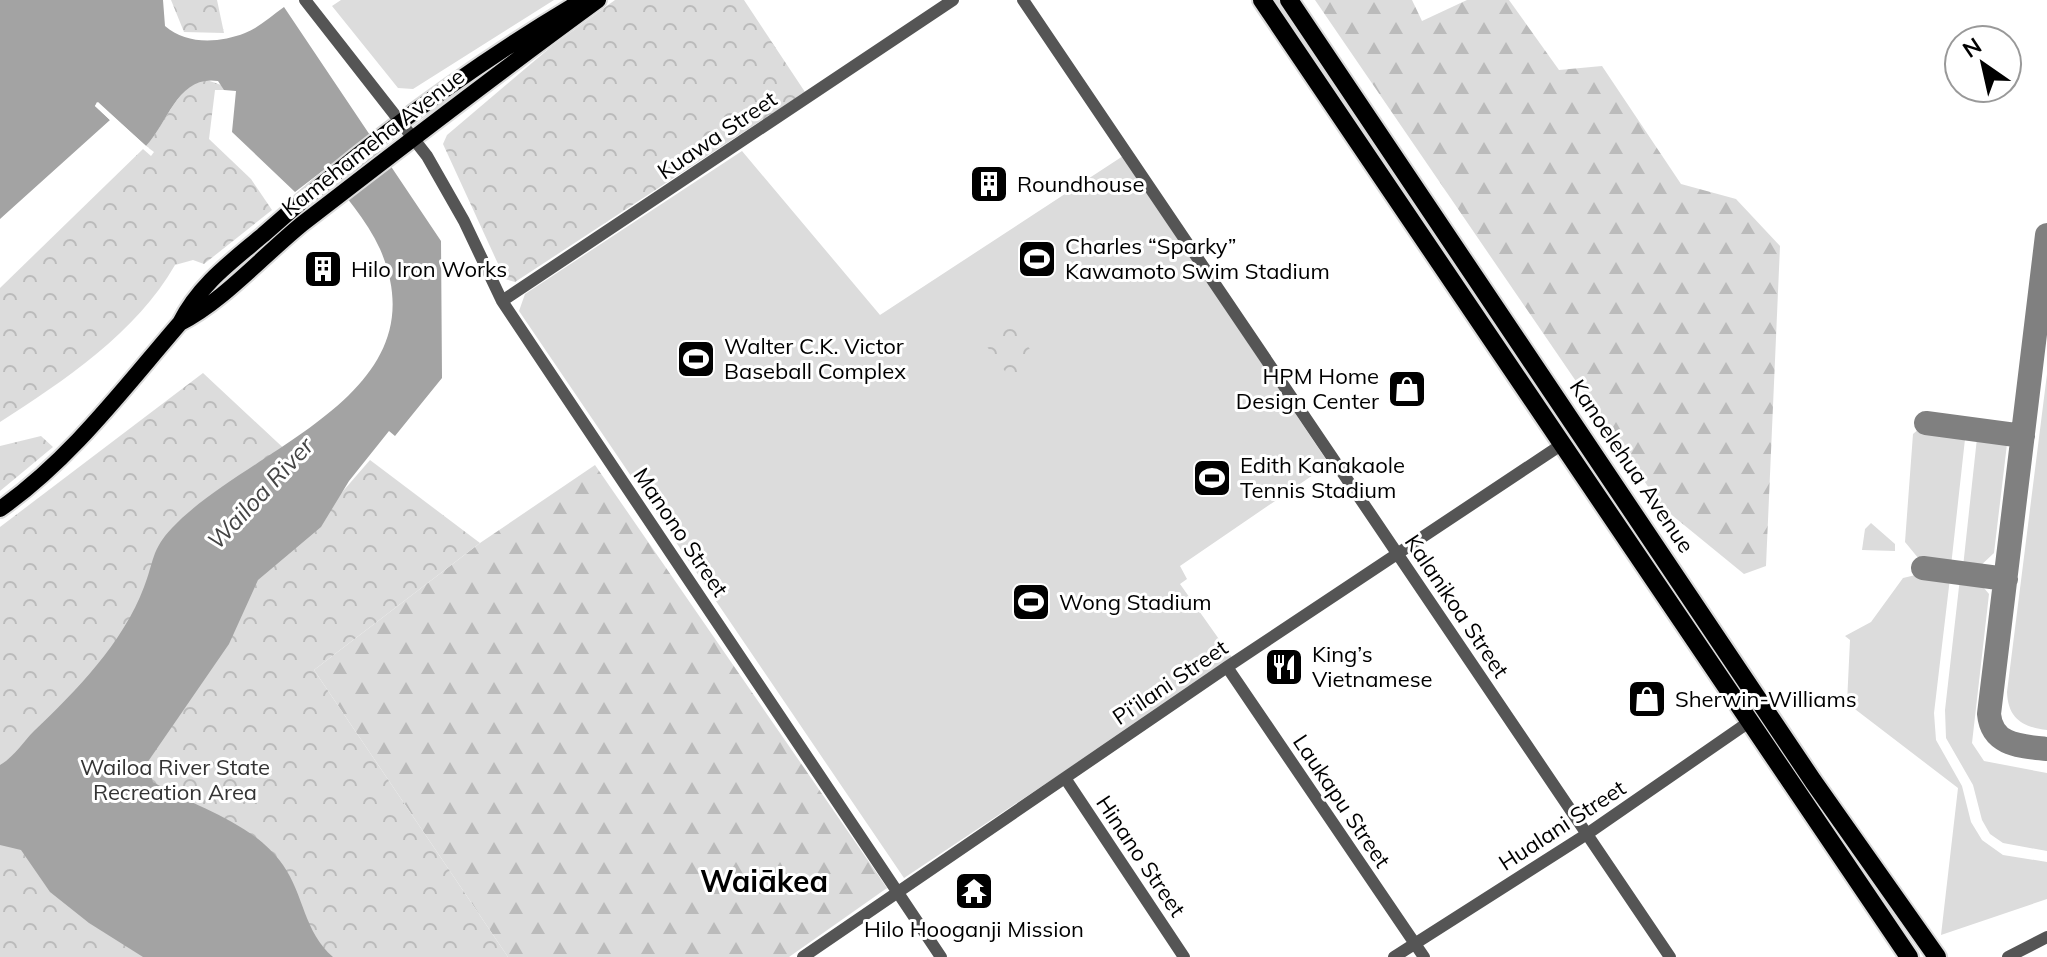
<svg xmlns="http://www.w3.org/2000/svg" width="2047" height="957" viewBox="0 0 2047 957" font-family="Mulish,sans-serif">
<defs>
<pattern id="forest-firs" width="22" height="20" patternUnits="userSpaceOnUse" patternTransform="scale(2)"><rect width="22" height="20" fill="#dcdcdc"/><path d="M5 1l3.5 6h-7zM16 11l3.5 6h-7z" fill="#bbb"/></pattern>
<pattern id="park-crowns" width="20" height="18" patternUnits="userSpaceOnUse" patternTransform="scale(2)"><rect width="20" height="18" fill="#dcdcdc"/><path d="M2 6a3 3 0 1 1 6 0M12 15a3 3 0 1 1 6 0" fill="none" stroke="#bbb"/></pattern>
</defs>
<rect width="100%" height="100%" fill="#fff"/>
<!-- grass -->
<path fill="#dcdcdc" d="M341 0H554L413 89 398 88 332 6Z
M1271 0H1279L1289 13 1507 337 1549 409Z
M742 151 880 315 1123 156 1329 464 1180 566 1187 579 1180 584 1233 659 904 878 519 311 525 294Z
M2047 374V730C2023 727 2008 719 2007 692Z
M1920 428 1965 439 1951 566 1919 559 1905 542 1913 434Z
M1977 438 2007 444 1994 553 1978 568 1963 567Z
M1871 523 1895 544V551L1862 550 1865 529Z
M1920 574 1950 578 1934 713 1936 740 1962 786 1971 822 1982 840 2003 855 2047 862V899L1941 935 1958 788 1847 703 1850 640 1845 636 1871 622 1903 578Z
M1960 578 1979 582 1989 594 1972 743 1984 761 2047 773V851L2003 843 1990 834 1982 820 1973 785 1946 738 1945 710Z"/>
<!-- forest -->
<path fill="url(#forest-firs)" d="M1315 0H1412L1422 21 1467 0H1509L1559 70 1602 66 1681 184 1736 199 1780 246 1766 566 1744 574 1662 507Z
M595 465 887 888 789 957H508L314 670 480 543Z"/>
<!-- park -->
<path fill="url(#park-crowns)" d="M171 0H217L224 33 184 32Z
M615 0H744L805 92 515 282 505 279 443 144 447 135 552 46Z
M204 79 224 86V90H215L209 139 251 179 272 210 204 264 193 260 175 265C137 332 64 381 0 422V288L143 149 151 156 154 152 146 146C165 125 177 86 204 79Z
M1004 313 1037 359 1010 378 977 333Z
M203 373 337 498 370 460 480 543 314 670 508 957H0V527Z
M41 436 53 447 0 491V446Z"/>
<!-- water -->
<path fill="#a3a3a3" d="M0 0H163L165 26C186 45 220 43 245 33 259 28 272 15 284 7L441 241 442 378 395 436 389 431 349 481 321 527 258 580 229 644 147 763 153 782C196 808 253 822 283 865 304 895 304 932 333 957H143L89 923 50 892 21 850 0 845V765C14 757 23 742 34 731 76 691 123 643 144 587 154 562 151 550 172 528 248 447 444 396 380 249 367 220 343 194 325 169L295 192 232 132 236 91 224 90 218 81C178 75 169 121 146 146L97 102 95 106 110 120 0 219Z"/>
<!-- pier -->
<path fill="#fff" d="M98 102 146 146 149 148 144 149 110 120 95 106Z"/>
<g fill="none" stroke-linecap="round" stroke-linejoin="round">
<!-- taxiway -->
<path stroke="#808080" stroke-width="24" d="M2047 235 1989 714C1992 746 2021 746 2047 749
M1926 423 2023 436
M1923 568 2006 579"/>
<!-- major casing -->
<g stroke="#dbdbdb" stroke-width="20">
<path id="major" d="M180 323C221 303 265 254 302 224 400 148 498 73 598 0
M0 509C71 459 123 389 180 323 199 285 231 262 263 235 362 147 469 67 583 0"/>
</g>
<!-- highway casing -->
<g stroke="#dbdbdb" stroke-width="22">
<path id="highway" d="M1262 0 1909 957
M1289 0 1813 781 1937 957"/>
</g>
<!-- minor -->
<path stroke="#555" stroke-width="12" d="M305 0 427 156 464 221 502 301 941 957
M1023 0 1670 957
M502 301 953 0
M1227 667 1424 957
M1065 778 1184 957
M803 957 1227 667 1561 445
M1394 957 1587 834 1749 722
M2008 957 2047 937"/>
<!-- major -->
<use href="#major" stroke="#000" stroke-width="16"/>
<!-- highway -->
<use href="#highway" stroke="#000" stroke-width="18"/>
</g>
<!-- icons -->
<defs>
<g id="building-square" transform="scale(2)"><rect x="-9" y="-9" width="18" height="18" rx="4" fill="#000" stroke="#fff"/><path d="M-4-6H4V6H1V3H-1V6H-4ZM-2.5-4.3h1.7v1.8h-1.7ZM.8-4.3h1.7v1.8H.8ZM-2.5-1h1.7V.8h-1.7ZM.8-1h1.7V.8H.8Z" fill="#fff"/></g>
<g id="stadium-square" transform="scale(2)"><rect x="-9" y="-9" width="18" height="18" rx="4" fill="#000" stroke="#fff"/><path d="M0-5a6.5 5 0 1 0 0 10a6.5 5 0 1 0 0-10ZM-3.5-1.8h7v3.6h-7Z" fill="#fff"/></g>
<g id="shop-square" transform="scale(2)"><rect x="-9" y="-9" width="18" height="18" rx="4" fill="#000" stroke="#fff"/><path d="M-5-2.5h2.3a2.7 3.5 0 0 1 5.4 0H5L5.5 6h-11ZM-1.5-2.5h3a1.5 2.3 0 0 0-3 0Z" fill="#fff"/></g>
<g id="restaurant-square" transform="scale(2)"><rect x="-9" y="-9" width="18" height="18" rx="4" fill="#000" stroke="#fff"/><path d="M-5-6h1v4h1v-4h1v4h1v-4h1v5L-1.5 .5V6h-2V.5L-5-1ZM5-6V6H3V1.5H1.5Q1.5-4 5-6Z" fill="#fff"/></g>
<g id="temple-square" transform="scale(2)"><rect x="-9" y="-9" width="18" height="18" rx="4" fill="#000" stroke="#fff"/><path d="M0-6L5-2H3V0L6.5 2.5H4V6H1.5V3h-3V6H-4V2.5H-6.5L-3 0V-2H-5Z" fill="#fff"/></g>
</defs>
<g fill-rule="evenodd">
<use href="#building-square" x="989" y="184"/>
<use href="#stadium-square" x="1037" y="259"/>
<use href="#building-square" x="323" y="269"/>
<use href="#stadium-square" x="696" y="359"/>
<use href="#shop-square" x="1407" y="389"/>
<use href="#stadium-square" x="1212" y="478"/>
<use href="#stadium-square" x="1031" y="602"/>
<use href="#restaurant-square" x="1284" y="667"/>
<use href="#shop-square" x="1647" y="699"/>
<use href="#temple-square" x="974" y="891"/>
</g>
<g text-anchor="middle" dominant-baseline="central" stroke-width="6" stroke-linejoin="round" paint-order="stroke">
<!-- street labels -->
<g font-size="22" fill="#000" stroke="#fff">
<text transform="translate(717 135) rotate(-34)">Kuawa Street</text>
<text transform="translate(373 142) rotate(-38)">Kamehameha Avenue</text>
<text transform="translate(1632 466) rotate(56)">Kanoelehua Avenue</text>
<text transform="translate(681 532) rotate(56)">Manono Street</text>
<text transform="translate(1457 606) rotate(56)">Kalanikoa Street</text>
<text transform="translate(1170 682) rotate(-34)">Pi‘ilani Street</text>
<text transform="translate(1342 801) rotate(56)">Laukapu Street</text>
<text transform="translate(1562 825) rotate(-33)">Hualani Street</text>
<text transform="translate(1141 856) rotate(56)">Hinano Street</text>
</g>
<!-- poi labels -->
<g font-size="22" fill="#000" stroke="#fff" text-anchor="start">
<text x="1017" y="184">Roundhouse</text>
<text x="1065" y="246">Charles “Sparky”<tspan x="1065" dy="25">Kawamoto Swim Stadium</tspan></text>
<text x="351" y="269">Hilo Iron Works</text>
<text x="724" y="346">Walter C.K. Victor<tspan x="724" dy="25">Baseball Complex</tspan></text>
<text x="1379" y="376" text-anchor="end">HPM Home<tspan x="1379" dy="25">Design Center</tspan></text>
<text x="1240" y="465">Edith Kanakaole<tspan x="1240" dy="25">Tennis Stadium</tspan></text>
<text x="1059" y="602">Wong Stadium</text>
<text x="1312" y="654">King’s<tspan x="1312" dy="25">Vietnamese</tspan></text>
<text x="1675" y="699">Sherwin-Williams</text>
<text x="974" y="929" text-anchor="middle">Hilo Hooganji Mission</text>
</g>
<!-- park labels -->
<g font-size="22" fill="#333" stroke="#fff">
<text x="175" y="767">Wailoa River State<tspan x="175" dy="25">Recreation Area</tspan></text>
</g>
<!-- water labels -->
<g font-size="24" font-style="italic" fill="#444" stroke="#fff">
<text transform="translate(260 493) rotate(-47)">Wailoa River</text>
</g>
<!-- district labels -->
<g font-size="30" font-weight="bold" fill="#000" stroke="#fff">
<text x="764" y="881">Waiākea</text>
</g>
</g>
<!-- north arrow -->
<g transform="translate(1983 64) rotate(326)"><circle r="38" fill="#ffffff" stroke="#999999" stroke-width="2"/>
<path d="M0-6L14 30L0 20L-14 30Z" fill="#000000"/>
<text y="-12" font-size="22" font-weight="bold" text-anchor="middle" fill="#000000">N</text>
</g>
</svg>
